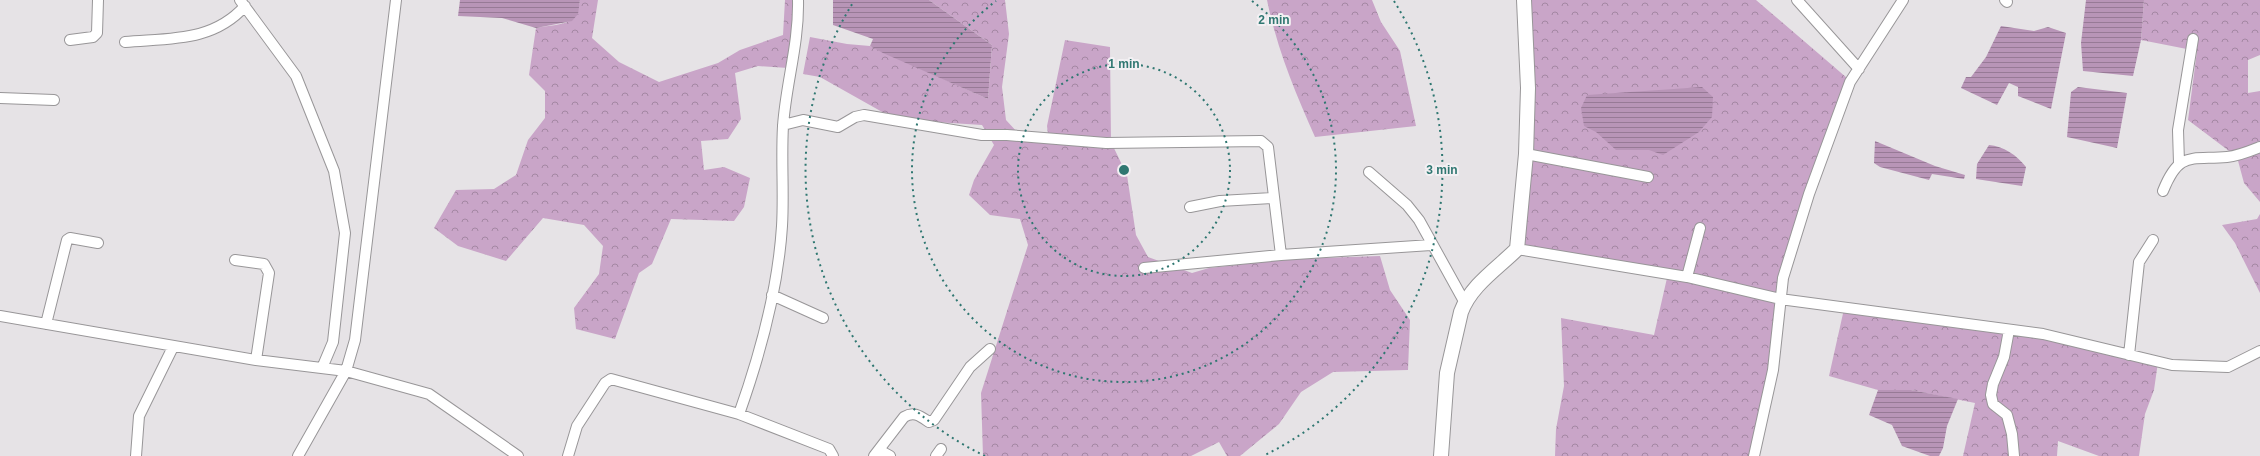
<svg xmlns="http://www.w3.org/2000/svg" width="2260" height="456" viewBox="0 0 2260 456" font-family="Arial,sans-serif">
<defs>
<pattern id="forest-crowns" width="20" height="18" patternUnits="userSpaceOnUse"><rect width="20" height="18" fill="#c9a5c8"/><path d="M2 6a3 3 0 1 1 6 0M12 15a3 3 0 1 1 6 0" fill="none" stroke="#a487a3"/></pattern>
<pattern id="water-rules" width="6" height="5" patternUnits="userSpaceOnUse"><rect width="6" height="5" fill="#b895b7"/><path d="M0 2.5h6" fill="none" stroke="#977a96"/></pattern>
</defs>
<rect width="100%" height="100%" fill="#e6e3e6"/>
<!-- forest -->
<path fill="url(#forest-crowns)" d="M580 0H598L592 38 619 62 659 82 718 63 740 50 783 35 785 0H797L788 68 758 66 735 73 741 119 728 139 701 141 704 170 724 167 750 178 744 207 734 221 671 219 652 264 639 273 615 339 576 329 574 308 599 274 603 246 584 225 543 218 506 261 458 246 434 228 456 190 494 189 516 175 528 140 545 118V91L529 75 536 28C560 23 576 28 580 0Z
M929 0H1005L1009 34 1002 87 1006 120 1019 134H1048L1047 126 1065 40 1110 47 1111 142 1127 175 1136 235 1148 257 1192 273 1209 268 1289 259 1380 256 1390 290 1410 320 1408 370 1333 372 1301 392 1279 424 1240 456H1227L1219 442 1191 456H983L981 393 1028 245 1020 219 990 215 969 195 974 180 994 145 982 125 935 122 884 113 820 77 803 74 810 37 847 44 870 46 988 99 992 45Z
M1267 0H1372L1381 22 1400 51 1416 126 1315 137C1295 92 1277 49 1267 0Z
M1524 0H1756L1847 78 1807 192 1751 456H1555L1556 429 1564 386 1561 318 1654 335 1667 278 1515 249 1527 86Z
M2144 0H2260V55L2248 60V93L2260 91V202L2244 183 2237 157 2188 120 2197 51 2141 40Z
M2260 214V293L2235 243 2222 225 2257 219Z
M1844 309 2044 339 2158 362 2154 390 2145 414 2139 456H2099L2058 441 2057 456H1963L1975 403 1911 390H1878L1829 376Z"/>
<!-- water -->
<path fill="url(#water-rules)" d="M460 0H580L578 14 572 21 536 28 502 18 458 16Z
M833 0H929L992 45 988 99 883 53 870 46 873 39 833 25Z
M2086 0H2144L2141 40 2133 76 2083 71 2081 43Z
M2001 26 2034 31 2048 27 2066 33 2051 109 2018 96V87L2009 83 1997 105 1961 88 1966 77H1971L1986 57Z
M1702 87 1713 97 1712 117 1699 132 1663 155 1649 150H1616L1596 132 1584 126 1581 108 1587 95Z
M2078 87 2127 93 2117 148 2067 137 2071 92Z
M1875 141 1935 166 1965 175 1964 179 1932 174 1929 180 1880 167 1874 163Z
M1989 145C2003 146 2017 155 2026 167L2022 186 1976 179 1977 164Z
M1878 390H1911L1958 399 1947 426 1943 448 1939 456H1930L1902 446 1892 425 1869 415Z"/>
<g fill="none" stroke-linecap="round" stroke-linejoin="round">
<!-- street casing -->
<g stroke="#989698" stroke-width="12">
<path id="street" d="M240 0 296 76 334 171 345 233 333 342 322 368
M1797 0 1859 69
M2005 0 2007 2
M70 40 93 37 97 33 98 0
M125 42C170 38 213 42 245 6
M0 98 54 100
M783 125 803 120 838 127 855 117 864 115 982 135H1007L1106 143 1261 141 1268 147 1281 255
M1526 154 1648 177
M2179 163 2178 130 2193 39
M1369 172 1407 205 1419 220 1465 303
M2163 191C2179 151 2190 160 2227 157 2238 156 2250 151 2260 147
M1190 207 1220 201 1273 198
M1517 249 1687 277 1780 299 2043 334 2172 365 2228 367 2260 351
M235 260 264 264 269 273 256 360
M1144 268 1281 255 1431 245
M1687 277 1700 228
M772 295 823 318
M0 316 256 360 346 371 429 394 518 456
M46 324 67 240 70 238 98 243
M2009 330 2004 357 1993 384 1991 395 1993 404 2007 415 2012 434 2014 456
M2129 355 2139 262 2153 240
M739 414C760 355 778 289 782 226 784 193 781 159 783 126 786 83 799 44 798 0
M879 450 890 456
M136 456 139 416 173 347
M298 456 346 371 355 340 396 0
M568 456 577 426 605 383 611 379 739 414 829 449 833 456
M874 456 904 417C914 411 920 416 929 422L934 420 970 367 990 349
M936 456 941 449
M1754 456 1773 370 1783 278 1809 194 1850 82 1903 0"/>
</g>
<!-- secondary casing -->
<g stroke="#989698" stroke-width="16">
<path id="secondary" d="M1441 456 1447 373 1461 312C1471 285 1498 268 1517 249L1526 154 1528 88 1524 0"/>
</g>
<!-- street -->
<use href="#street" stroke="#fff" stroke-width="10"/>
<!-- secondary -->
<use href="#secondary" stroke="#fff" stroke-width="14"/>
</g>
<!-- distance rings -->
<g fill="none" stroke="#2f7771" stroke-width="2" stroke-dasharray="2 4">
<circle cx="1124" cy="170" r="106"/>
<path d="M1252 1A212 212 0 1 1 996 1"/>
<path d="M985 456A318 318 0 0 1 854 1M1394 1A318 318 0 0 1 1263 456"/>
</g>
<circle cx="1124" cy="170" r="6" fill="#2f7771" stroke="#f3f0f3" stroke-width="2"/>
<g font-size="12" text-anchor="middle" font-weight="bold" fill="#2f7771" stroke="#f3f0f3" stroke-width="4" stroke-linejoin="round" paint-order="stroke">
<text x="1274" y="24">2 min</text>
<text x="1124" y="68">1 min</text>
<text x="1442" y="174">3 min</text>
</g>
</svg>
